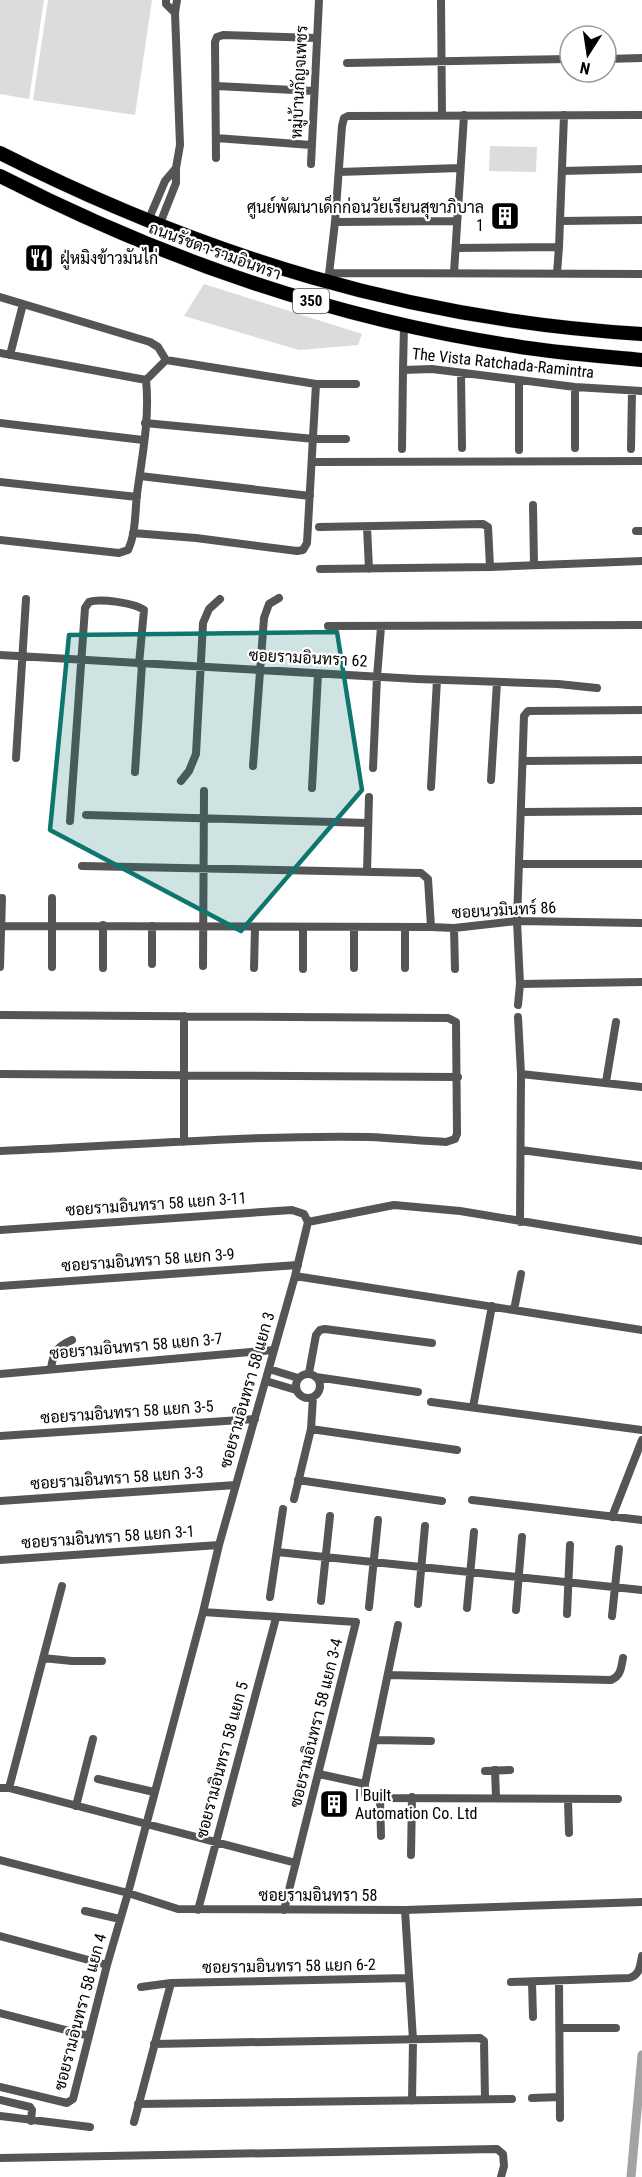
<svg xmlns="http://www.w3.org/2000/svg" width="642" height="2177" viewBox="0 0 642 2177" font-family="'Roboto Condensed',Sarabun,sans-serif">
<rect width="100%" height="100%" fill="#fff"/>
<!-- green -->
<path fill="#dcdcdc" d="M0 0H44L29 99 0 94Z
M48 0H152L135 115 33 100Z
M490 146 537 147 536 172 489 171Z
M204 284 362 334 358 345 299 350 184 316Z"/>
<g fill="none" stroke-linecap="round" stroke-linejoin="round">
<!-- canal -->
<path stroke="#a3a3a3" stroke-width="9" d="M631 2177 642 2055"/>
<!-- primary casing -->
<g stroke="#dbdbdb" stroke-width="15">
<path id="primary" d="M0 153C206 257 411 320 642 334
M0 176C162 259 335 319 515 346 557 353 600 356 642 360"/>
</g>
<!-- street -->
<path stroke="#555" stroke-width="8" d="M166 0V4L175 13
M441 0 442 115
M606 59 642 58
M347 63 570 59
M216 86 314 91
M216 138 311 145
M216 158 215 42 217 37 223 35 316 38
M311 164 319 0
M562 171 642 169
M339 172 460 168
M148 221 165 181 176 168
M560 221 642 220
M335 222 457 221
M159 226 176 183V168L180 145 175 13 177 0
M456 248 559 247 564 115
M331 273 642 274
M454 273 464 115
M557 273 559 247
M328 283 335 222 342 126 344 118 348 116 642 115
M0 297 150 342 158 347 166 360
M404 325 403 370 432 369 575 387 642 391
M0 353 146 380
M10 355 23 304
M461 373 462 448
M519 380V450
M0 423 143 440
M145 423 314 439H346
M575 448V387
M402 449 403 370
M631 449 632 391
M317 462 642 461
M140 476 310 496
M0 482 137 497
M533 505 534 565
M319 527 483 524 488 527 490 567
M367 527 369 569
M636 531H642
M133 533 196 538 297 551 303 550 307 543 316 384
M0 540 119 553 128 550C136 533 135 512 137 494 142 457 150 418 146 380L166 360 316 384H356
M320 569 490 567 642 561
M328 626 642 625
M0 655 417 679 558 684 597 688
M16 758 26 599
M523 761 642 760
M253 766 264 618 269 604 279 598
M373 768 377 677 381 627
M135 772 142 664
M491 780 497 682
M181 781 189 771 196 754 203 623 209 609 220 599
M431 787 437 680
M312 788 318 674
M522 812 642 811
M86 815 368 823
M70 821 85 608 89 602C100 598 135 603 144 610L139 664
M519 864H642
M82 866 421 873 428 879 431 927 454 928 517 921 642 923
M367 872 369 797
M0 926 431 927
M454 928 455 969
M152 964V926
M203 966 204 791
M0 967 2 898
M52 967V898
M103 968V925
M254 968 255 927
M354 968V927
M405 968V927
M303 969V927
M520 984 642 982
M518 1005 520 984 517 921 524 716 528 711 642 710
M0 1015 448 1018 456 1022 457 1134 455 1139 446 1142C421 1141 395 1138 369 1137 246 1135 123 1146 0 1151
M518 1017 521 1074 520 1222
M0 1074 458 1077
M521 1074 642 1087
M606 1082 616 1022
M184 1142V1016
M521 1150 642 1166
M308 1222 394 1205 460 1211 642 1241
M0 1230 292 1210 304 1214 308 1222
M295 1276 642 1330
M0 1286 298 1265
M514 1310 521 1274
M51 1369C53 1352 58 1346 72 1340
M269 1369 298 1378
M309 1373 316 1335 320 1330 325 1329 432 1343
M296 1386a12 12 0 1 1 24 0a12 12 0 1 1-24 0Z
M0 1374 274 1350
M316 1377 418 1392
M266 1381 296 1390
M431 1402 642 1430
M473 1407 492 1306
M311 1429 457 1450
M0 1436 255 1419
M298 1480 442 1501
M294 1499 311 1429 313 1397
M472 1500 642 1520
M0 1501 236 1485
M612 1517 642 1440
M277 1552 642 1590
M0 1560 219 1545
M270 1597 283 1509
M321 1601 330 1516
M418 1604 425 1526
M369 1607 378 1520
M467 1608 474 1532
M516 1610 522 1537
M203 1612 356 1622 284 1910
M567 1614 570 1545
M612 1616 619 1549
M398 1625 365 1784V1795L372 1798 618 1799
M43 1658 72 1661H102
M388 1675 611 1680C621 1676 621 1668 623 1658
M374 1740 431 1741
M495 1770 496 1797
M485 1771 510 1770
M319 1774 365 1784
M98 1779 154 1792
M0 1788H9L296 1863
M9 1788 62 1586
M380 1798 381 1836
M568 1800 569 1833
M76 1806 93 1739
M411 1855 412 1797
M0 1860 128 1893 178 1909 405 1910 642 1902
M198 1910 276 1618
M405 1910 413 2040 412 2101
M85 1911 120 1919
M0 1936 107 1965
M511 1982 629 1978C640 1975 640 1966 642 1956
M532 1982 533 2017
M559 1982 560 2118
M141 1987 171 1983 408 1978
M0 2013 89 2036
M560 2028H616
M154 2044 480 2038 484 2041 485 2099
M0 2087 67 2103 73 2099 107 1965 128 1893 203 1612 219 1545 295 1276 308 1222
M532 2098 560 2097
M0 2100 30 2107 32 2110 31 2121
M138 2104 512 2099
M0 2116 90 2127
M134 2122 171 1983
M0 2158 497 2149 503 2154 504 2166 501 2177"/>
<!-- primary -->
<use href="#primary" stroke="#000" stroke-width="14"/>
</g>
<!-- marked area -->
<path fill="#0f766e" fill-opacity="0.2" stroke="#0f766e" stroke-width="4.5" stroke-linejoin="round" d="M337 632 362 790 241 931 50 830 69 635Z"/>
<!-- icons -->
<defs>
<g id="building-square" transform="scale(1.5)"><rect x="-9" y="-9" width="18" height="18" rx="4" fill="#000" stroke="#fff"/><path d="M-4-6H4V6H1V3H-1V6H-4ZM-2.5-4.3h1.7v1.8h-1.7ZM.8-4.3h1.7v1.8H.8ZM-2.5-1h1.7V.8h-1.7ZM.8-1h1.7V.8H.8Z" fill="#fff"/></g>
<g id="restaurant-square" transform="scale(1.5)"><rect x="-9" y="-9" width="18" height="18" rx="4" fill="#000" stroke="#fff"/><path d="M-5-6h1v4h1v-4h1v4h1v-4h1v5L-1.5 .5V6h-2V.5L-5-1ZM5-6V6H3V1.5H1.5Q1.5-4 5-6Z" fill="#fff"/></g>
</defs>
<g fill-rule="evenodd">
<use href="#building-square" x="505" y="216"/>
<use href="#restaurant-square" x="39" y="258"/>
<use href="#building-square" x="334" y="1804"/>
</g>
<g text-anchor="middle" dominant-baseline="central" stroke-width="4.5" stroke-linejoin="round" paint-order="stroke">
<!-- shield labels -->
<rect fill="#fff" stroke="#4c4c4c" stroke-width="1.5" x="293" y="289" width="36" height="24" rx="4.5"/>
<g font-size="15" font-weight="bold" fill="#000">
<text x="311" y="301">350</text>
</g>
<!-- street labels -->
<g font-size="16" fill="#000" stroke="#fff">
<text transform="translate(299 82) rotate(-87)">หมู่บ้านกัญจเพชร</text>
<text transform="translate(215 251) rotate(20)">ถนนรัชดา-รามอินทรา</text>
<text transform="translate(503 363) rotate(6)">The Vista Ratchada-Ramintra</text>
<text transform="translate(308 658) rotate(3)">ซอยรามอินทรา 62</text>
<text transform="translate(504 910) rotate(-3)">ซอยนวมินทร์ 86</text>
<text transform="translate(156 1204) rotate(-4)">ซอยรามอินทรา 58 แยก 3-11</text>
<text transform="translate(148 1260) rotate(-4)">ซอยรามอินทรา 58 แยก 3-9</text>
<text transform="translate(136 1346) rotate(-5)">ซอยรามอินทรา 58 แยก 3-7</text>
<text transform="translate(247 1390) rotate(-74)">ซอยรามอินทรา 58 แยก 3</text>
<text transform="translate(127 1412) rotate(-4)">ซอยรามอินทรา 58 แยก 3-5</text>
<text transform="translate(117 1478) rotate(-4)">ซอยรามอินทรา 58 แยก 3-3</text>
<text transform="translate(108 1537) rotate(-4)">ซอยรามอินทรา 58 แยก 3-1</text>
<text transform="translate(316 1723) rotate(-76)">ซอยรามอินทรา 58 แยก 3-4</text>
<text transform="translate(222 1760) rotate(-75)">ซอยรามอินทรา 58 แยก 5</text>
<text x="318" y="1895">ซอยรามอินทรา 58</text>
<text transform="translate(289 1966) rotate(-1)">ซอยรามอินทรา 58 แยก 6-2</text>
<text transform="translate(80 2012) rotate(-75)">ซอยรามอินทรา 58 แยก 4</text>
</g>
<!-- poi labels -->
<g font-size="16" fill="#000" stroke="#fff" text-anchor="start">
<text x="484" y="207" text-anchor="end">ศูนย์พัฒนาเด็กก่อนวัยเรียนสุขาภิบาล<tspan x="484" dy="18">1</tspan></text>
<text x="60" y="258">ฝู่หมิงข้าวมันไก่</text>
<text x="355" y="1795">I Built<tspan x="355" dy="18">Automation Co. Ltd</tspan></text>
</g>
</g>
<!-- north arrow -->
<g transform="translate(588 54) rotate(192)"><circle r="28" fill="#ffffff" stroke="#999999" stroke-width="1.5"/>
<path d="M0-4.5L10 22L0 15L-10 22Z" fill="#000000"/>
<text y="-9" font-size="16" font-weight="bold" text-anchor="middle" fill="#000000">N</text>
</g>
</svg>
